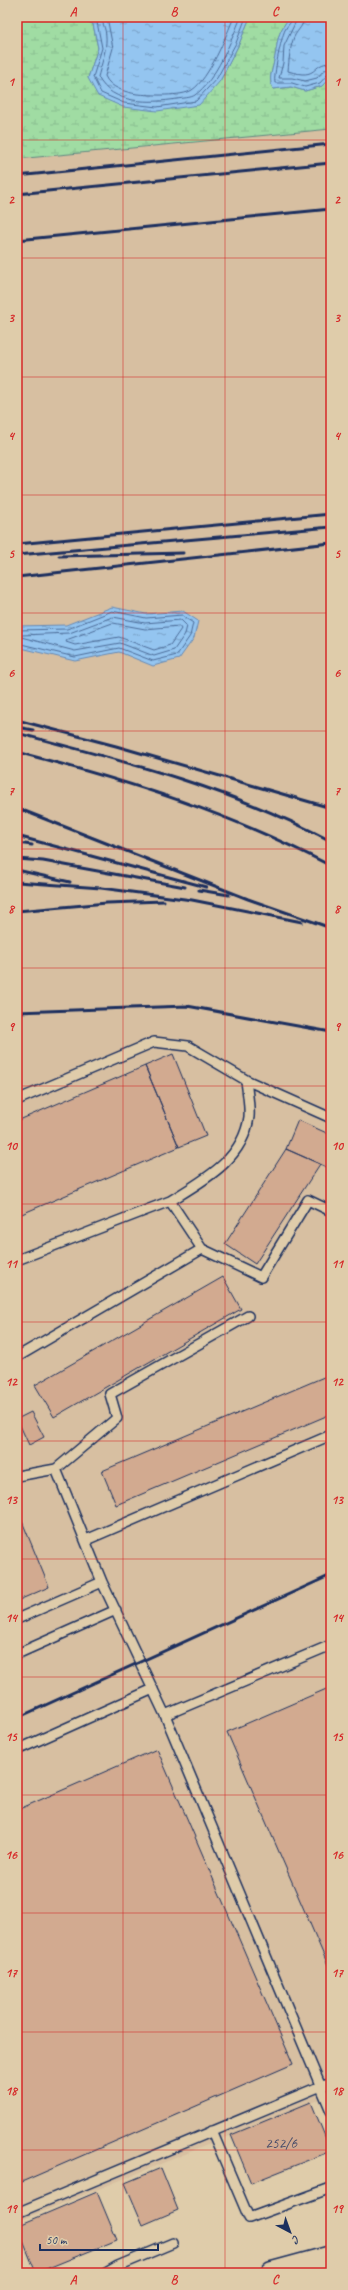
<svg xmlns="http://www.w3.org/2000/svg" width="348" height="2290" viewBox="0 0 348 2290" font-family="Caveat,sans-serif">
<defs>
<pattern id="wetland-marsh" width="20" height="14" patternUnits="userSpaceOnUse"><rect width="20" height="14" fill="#a0dca3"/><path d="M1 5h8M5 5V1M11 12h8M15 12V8" fill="none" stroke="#89bd8f"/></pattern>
<pattern id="water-ripples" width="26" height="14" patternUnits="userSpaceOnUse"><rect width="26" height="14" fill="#94c5f0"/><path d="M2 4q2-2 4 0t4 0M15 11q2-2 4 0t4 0" fill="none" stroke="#78a0c6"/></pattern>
</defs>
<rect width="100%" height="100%" fill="#dfccaa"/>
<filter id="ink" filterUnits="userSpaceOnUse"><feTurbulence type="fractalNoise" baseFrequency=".025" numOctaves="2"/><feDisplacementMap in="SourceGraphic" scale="8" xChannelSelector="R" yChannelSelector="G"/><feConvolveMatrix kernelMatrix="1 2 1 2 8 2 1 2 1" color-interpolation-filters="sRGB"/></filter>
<g filter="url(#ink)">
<!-- built -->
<path fill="#d7bfa1" d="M331 129V2095L17 2222V159Z"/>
<!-- wetland -->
<path fill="url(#wetland-marsh)" stroke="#5e8680" d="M17 17H79L93 24 98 48 88 78 220 81 239 44 250 17H290C275 36 279 40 274 61 272 73 268 77 273 89L291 87 305 91 322 86 331 76V129L17 159Z"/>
<!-- water -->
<path fill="url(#water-ripples)" stroke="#6489b6" d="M79 17H250L239 44 220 81 199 105 157 111 123 107 98 96 88 78 98 48 93 24Z
M290 17H329L331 24V76L322 86 305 91 291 87 273 89C268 77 272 73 274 61 279 40 275 36 290 17Z
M112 607 146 614 183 611 198 621 194 638 179 659 153 666 119 652 75 661 17 647V626L66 625Z"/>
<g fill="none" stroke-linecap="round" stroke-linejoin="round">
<!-- shore -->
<path stroke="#4b6b98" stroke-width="1" d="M89 17 97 22 102 48 93 77 101 93 124 103 157 107 196 101 217 78 236 43 246 17
M99 17C113 35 103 58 98 77 112 105 151 103 177 99 182 98 191 98 195 95 216 80 231 41 241 17
M107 17 113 48 105 76C110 88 125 92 137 94 149 95 182 97 192 90 209 79 226 36 234 17
M293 17C292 23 287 25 285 30 281 38 273 77 275 83H292L305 87 320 83 327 75 331 74
M298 17 284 46 283 63 279 78H292L305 81 317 78 324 70 331 69
M304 17C304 26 298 29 294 37 290 47 289 60 288 71 320 81 310 63 331 63
M113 617 145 623 181 620 187 626 185 634 174 650 154 656 120 643 75 651 21 637 22 635 69 633Z
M113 623 145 629 179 626 181 629 170 645 154 650 119 637 75 645 66 642 67 640Z
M17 630 67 629 112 611 146 618 182 615 193 623 190 636 177 655 153 661 119 648 75 657 17 643"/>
</g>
<!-- building -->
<path fill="#d2aa90" stroke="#1b2f5e" d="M173 1054 206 1136 179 1147 145 1066Z
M145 1066 179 1147 17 1216V1121Z
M298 1120 331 1135V1169L286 1149Z
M286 1149 320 1164 255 1264 225 1244Z
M223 1277 241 1309 54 1417 35 1385Z
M331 1374V1414L116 1505 102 1471Z
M31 1412 44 1437 29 1445 17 1419Z
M17 1509 49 1587 19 1600 17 1594Z
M331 1687V1972L227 1732Z
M157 1749 293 2064 17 2184V1810Z
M311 2102 331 2151 251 2183 231 2135Z
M161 2168 178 2210 143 2225 125 2183Z
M97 2192 117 2240 36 2273 17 2226Z"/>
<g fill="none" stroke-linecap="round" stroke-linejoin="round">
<!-- service casing -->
<g stroke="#1b2f5e" stroke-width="12">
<path id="service" d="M17 1100 154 1042 188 1046 246 1080
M170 1201C204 1180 243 1160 249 1117 250 1105 247 1091 246 1080L331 1118
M17 1260 170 1201 202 1249 261 1277 308 1200 331 1211
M248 1316 110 1394 117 1418 56 1469 102 1582 165 1715 331 2111
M17 1357 202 1249
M17 1476 56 1469
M86 1540 331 1435
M17 1619 102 1582
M17 1654 116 1610
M165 1715 331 1645
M17 1750 153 1689
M212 2131 249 2218 331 2188
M17 2213 321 2086 331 2084
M106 2273 118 2266 173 2243"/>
</g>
<!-- primary casing -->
<g stroke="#1b2f5e" stroke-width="25">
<path id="primary" d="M272 2273 331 2257"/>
</g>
<!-- service -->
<use href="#service" stroke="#dfccaa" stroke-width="9"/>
<!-- primary -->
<use href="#primary" stroke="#dfccaa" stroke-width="22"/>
<!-- rail -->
<path stroke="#1b2f5e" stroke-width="3" d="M17 176 331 144
M17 194 331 163
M17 240 331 209
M17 544 331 514
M17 555 331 527
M59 556 183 553
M17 577 331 543
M17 720 116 746 331 808
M17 727 33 730
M17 733C124 761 233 789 331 841
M17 752C128 781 228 812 331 866
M17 808 248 899 331 928
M17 836 206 887
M17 843 32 845
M17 859 43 861 185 887
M17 870 70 882
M17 882 101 888 192 900 302 922
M199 890 229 895
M17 911 107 903 164 901
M17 1012 187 1006 331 1032
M17 1718 331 1575"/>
</g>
</g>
<!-- grid -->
<path fill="none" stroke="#d62828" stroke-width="1" stroke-opacity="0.55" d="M123 17V2273M225 17V2273M17 140H331M17 258H331M17 377H331M17 495H331M17 613H331M17 731H331M17 849H331M17 968H331M17 1086H331M17 1204H331M17 1322H331M17 1441H331M17 1559H331M17 1677H331M17 1795H331M17 1913H331M17 2032H331M17 2150H331"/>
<g text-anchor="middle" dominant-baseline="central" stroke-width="4" stroke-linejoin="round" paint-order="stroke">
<!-- number labels -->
<g font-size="15" fill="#494e6a">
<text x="281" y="2143">252/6</text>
</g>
</g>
<!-- margin -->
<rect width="348" height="2290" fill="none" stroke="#dfccaa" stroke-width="44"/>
<!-- north arrow -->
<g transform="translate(290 2232) rotate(139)" stroke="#dfccaa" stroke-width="3" paint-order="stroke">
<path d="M0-3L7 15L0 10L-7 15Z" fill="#1b2f5e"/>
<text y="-6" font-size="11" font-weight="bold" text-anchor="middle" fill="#1b2f5e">С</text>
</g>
<!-- scale -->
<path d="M40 2244v6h118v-6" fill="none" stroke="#1b2f5e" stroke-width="2"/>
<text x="46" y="2244" font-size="12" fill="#1b2f5e" stroke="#dfccaa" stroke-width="3" paint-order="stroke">50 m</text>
<rect x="22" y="22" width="304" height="2246" fill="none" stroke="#d62828" stroke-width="1.5"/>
<g font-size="13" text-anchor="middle" font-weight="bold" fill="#d62828">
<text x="73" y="16">A</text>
<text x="174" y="16">B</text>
<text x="275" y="16">C</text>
<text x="11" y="86">1</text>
<text x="337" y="86">1</text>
<text x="11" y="204">2</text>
<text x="337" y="204">2</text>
<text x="11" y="322">3</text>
<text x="337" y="322">3</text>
<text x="11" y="440">4</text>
<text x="337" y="440">4</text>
<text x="11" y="558">5</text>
<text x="337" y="558">5</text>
<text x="11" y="677">6</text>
<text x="337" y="677">6</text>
<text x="11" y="795">7</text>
<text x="337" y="795">7</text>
<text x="11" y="913">8</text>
<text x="337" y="913">8</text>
<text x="11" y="1031">9</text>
<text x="337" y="1031">9</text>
<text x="11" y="1150">10</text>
<text x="337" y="1150">10</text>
<text x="11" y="1268">11</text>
<text x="337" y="1268">11</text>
<text x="11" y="1386">12</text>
<text x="337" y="1386">12</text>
<text x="11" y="1504">13</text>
<text x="337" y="1504">13</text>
<text x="11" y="1622">14</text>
<text x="337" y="1622">14</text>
<text x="11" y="1741">15</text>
<text x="337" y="1741">15</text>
<text x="11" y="1859">16</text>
<text x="337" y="1859">16</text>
<text x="11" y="1977">17</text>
<text x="337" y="1977">17</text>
<text x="11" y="2095">18</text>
<text x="337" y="2095">18</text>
<text x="11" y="2213">19</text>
<text x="337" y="2213">19</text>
<text x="73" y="2284">A</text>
<text x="174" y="2284">B</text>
<text x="275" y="2284">C</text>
</g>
</svg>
